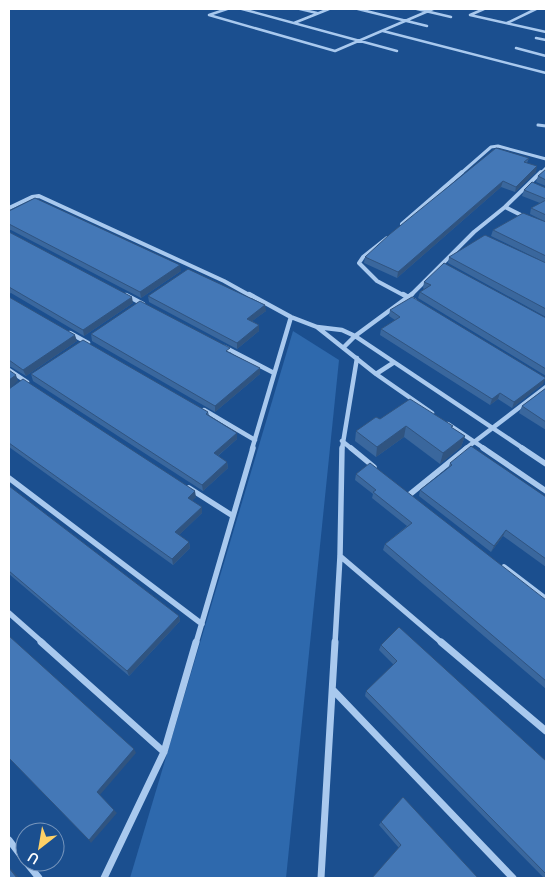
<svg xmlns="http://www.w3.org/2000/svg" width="555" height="887" viewBox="0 0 555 887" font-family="Manrope,sans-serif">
<rect width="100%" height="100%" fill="#1b4f8f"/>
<!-- green -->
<path fill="#2e69ad" d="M293 331 339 360 286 878H130Z"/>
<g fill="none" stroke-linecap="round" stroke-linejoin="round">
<!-- minor-far5 -->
<path stroke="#a9c9ee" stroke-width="2.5" d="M227 9 209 15 335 51 433 9
M242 9 397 51
M300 9 317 13
M358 9 427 26
M417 9 451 17
M484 9 470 15 546 32
M294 23 329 9
M507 23 536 9
M383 31 546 73
M536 38 546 40
M516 48 546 56"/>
<!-- minor-far4 -->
<path stroke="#a9c9ee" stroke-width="3" d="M538 125 546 126
M460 174 491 147 498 146 546 159
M540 174 546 168"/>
<!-- minor-far3 -->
<path stroke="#a9c9ee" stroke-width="4" d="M505 207 525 217
M9 208 32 197 39 196 224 281 251 296
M402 224 462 172
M387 238 363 257 359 263 377 281 405 296
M410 296 474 232 505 207 541 172"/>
<!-- minor-far2 -->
<path stroke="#a9c9ee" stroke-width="4.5" d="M249 294 291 317 317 327 376 374 432 413
M403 294 415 301
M126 295 143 304
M317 327 342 330 355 336 524 449
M70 333 88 343
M224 347 274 373
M344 347 355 336 412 294
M9 370 27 382
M376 374 393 363
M204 410 255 440
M448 424 485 449
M342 441 352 449
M252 449 291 317
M342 449 357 358
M465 449 546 387"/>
<!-- minor-far1 -->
<path stroke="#a9c9ee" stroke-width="5.5" d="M351 448 374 467
M483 448 546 491
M522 448 546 464
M9 478 202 624
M189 488 233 516
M409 495 467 448
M340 556 442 643
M504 567 546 599
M9 613 43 643
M196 643 253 448
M335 643 340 556 342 448"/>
<!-- minor -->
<path stroke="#a9c9ee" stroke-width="7" d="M41 642 164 752
M441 642 546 731
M333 690 513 878
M9 840 25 861
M26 862 39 878
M104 878 164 752 196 642
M321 878 335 642"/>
</g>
<!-- wall -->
<path fill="#3a679d" d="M529 158 527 163 536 172 515 192 501 187 397 278 364 263 365 257Z
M546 169V186L536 182 538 176Z
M546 188V317L448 263 449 257 538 259 491 236 493 230 546 222 530 214 531 208 540 203 522 196 524 190Z
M9 211 181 271 141 298 11 230H9Z
M9 232 133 303 84 336 11 293 9 294Z
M424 282 546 318V376L418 298 420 292 424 289 423 288Z
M148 296 266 311 252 321 259 325V331L237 349 149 302Z
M9 297 77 341 26 376 11 367H9Z
M390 310 543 384 512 408 498 399 490 405 380 335 381 329 395 320 389 316Z
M91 334 230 352 260 374 215 412 92 341Z
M31 374 208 412 209 415 237 433V439L218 456 227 462 228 468 203 491 33 381Z
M546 388V430L519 413 522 406Z
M9 389 196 497 192 500 202 513 179 535 189 542 190 548 173 565 9 447Z
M380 419 452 428 465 436 461 447 440 464 404 437 376 457 355 441 356 431Z
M450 463 546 497V567L503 536 491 552 419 496 420 490 448 469Z
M356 474 546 600V689L383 550 385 544 407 526 372 498 373 494 355 480Z
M9 486 179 616 180 621 129 676 9 574Z
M381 645 546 761V878H544L365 696 366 691 394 665 379 650Z
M381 822 478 878 399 848 379 825Z"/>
<!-- shaded-wall -->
<path fill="#305480" d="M537 166 536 172 515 192 516 187Z
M503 181 501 187 397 278 398 272Z
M180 265 181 271 141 298 140 292Z
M132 297 133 303 84 336 83 330Z
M265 305 266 311 247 325V319Z
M259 325V331L237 349V343Z
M75 335 77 341 26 376 23 370Z
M260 368V374L215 412V406Z
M16 375 18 381 9 389V380Z
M546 378 543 384 512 408 514 402Z
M500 393 498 399 490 405 492 399Z
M406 426 404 437 376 457 377 447Z
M237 433V439L214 459V453Z
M465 436 461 447 440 464 443 453Z
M227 462 228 468 203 491 202 485Z
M195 491 196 497 189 504 188 498Z
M202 507V513L176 538 175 532Z
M506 530 503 536 491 552 494 546Z
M189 542 190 548 173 565 172 559Z
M179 616 180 621 129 676 127 671Z
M134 749 136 753 99 796 97 792Z
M114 810 117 813 91 843 89 840Z
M9 867 11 869 19 878H17Z"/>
<!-- building -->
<path fill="#4478b7" stroke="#305480" d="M496 148 529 158 524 162 537 166 516 187 503 181 398 272 365 257 390 234Z
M546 169V180L538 176Z
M532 182 546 188V199L524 190Z
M35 198 180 265 140 292 9 224V211Z
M546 200V215L531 208Z
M523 213 546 222V256L493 230Z
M9 232 132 297 83 330 9 287Z
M485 235 546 263V309L449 257Z
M444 263 546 318V369L420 292 431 285 424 282Z
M188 269 265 305 247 319 259 325 237 343 148 296Z
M9 297 75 335 23 370 9 360Z
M412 297 546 378 514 402 500 393 492 399 381 329 400 317 390 310Z
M140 301 230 348 226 351 260 368 215 406 91 334Z
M83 340 208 412 206 414 237 433 214 453 227 462 202 485 31 374Z
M9 370 16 375 9 380Z
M23 379 195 491 188 498 202 507 175 532 189 542 172 559 9 443V389Z
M546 388V422L522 406Z
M410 399 453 426 451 427 465 436 443 453 406 426 377 447 356 431 376 417 380 419Z
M471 446 546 497V559L506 530 494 546 420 490 452 465 450 463Z
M370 463 546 600V681L385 544 412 523 373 492 376 490 356 474Z
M9 486 179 616 127 671 9 571Z
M399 627 546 761V874L366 691 397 661 381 645Z
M9 636 134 749 97 792 114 810 89 840 9 758Z
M403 797 478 878H372L401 845 381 822Z
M9 868 17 878H9Z"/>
<!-- border -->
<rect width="555" height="887" fill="none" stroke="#ffffff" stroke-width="20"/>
<!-- north arrow -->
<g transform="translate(40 847) rotate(211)"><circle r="24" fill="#1b4f8f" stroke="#7695bc"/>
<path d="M0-4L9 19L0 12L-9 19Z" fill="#ffd166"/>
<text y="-8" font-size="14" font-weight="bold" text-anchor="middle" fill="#ffffff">U</text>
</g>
</svg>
